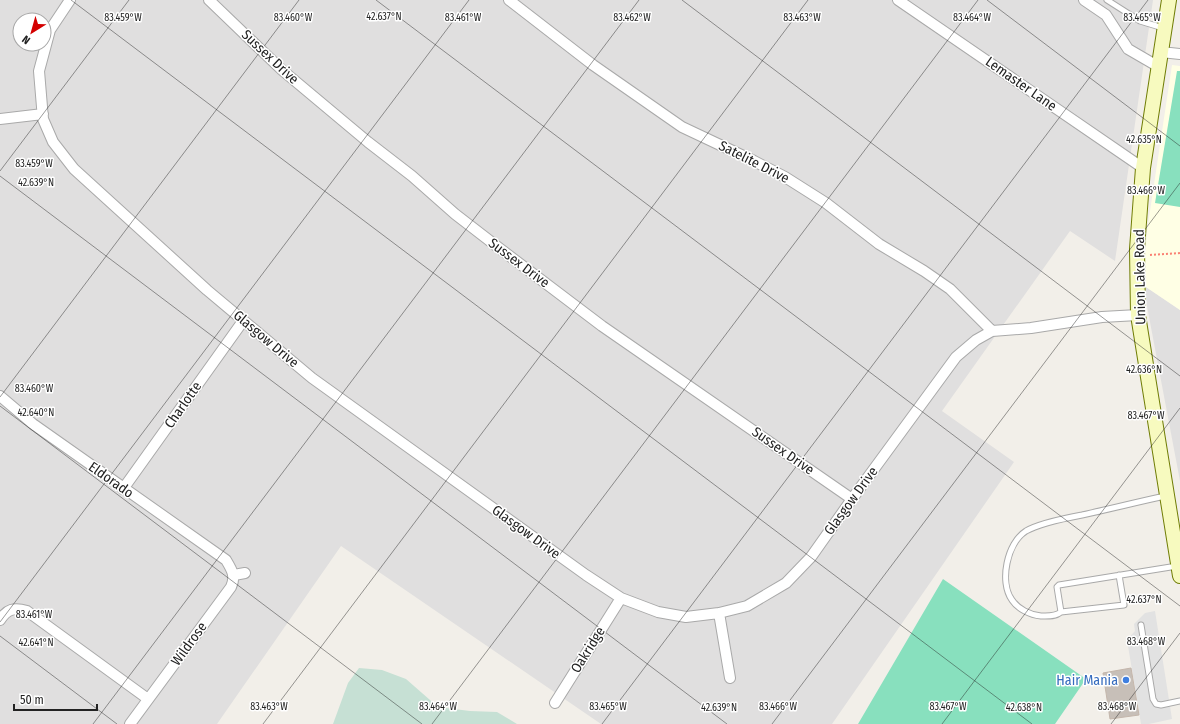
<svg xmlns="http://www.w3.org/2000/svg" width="1180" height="724" viewBox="0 0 1180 724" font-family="'Fira Sans Condensed',sans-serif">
<rect width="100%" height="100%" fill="#f2efe9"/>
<!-- residential -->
<path fill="#e0dfdf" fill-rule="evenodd" d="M0 0H1153L1115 261 1070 231 942 411 1014 462 832 724H601L341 546 217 724H0ZM20 20H44V44H20Z
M1143 285 1180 310V481Z"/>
<!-- education -->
<path fill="#ffffe5" d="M1172 65 1180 66V310L1143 285 1147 231Z"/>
<!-- wetland -->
<path fill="#c6e0d4" d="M359 668 382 670 406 679 438 707 470 711 497 712 517 724H333L348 683Z"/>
<!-- pitch -->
<path fill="#88e0be" d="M1177 71H1180V207L1155 203Z
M943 579 1086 679 1055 724H858Z"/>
<!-- parking -->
<path fill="#e2e2e2" d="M1155 611 1172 719 1149 724H1141L1127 640 1135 631 1134 624 1145 613Z"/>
<!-- building -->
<path fill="#c7bfb8" stroke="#c4b6ab" d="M1131 668 1139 715 1110 719 1103 673Z"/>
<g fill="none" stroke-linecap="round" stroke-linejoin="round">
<!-- lane casing -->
<g stroke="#a9a9a9" stroke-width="7">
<path id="lane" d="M1107 0 1140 21 1163 28
M1165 496C1137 502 1110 509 1082 515 1066 518 1040 523 1026 531 1007 543 999 582 1012 600 1018 609 1030 615 1041 616 1047 616 1055 617 1061 612L1057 587 1059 585 1177 566
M1061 612 1124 605 1119 575
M1141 625 1153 699 1156 704 1161 705 1180 701"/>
</g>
<!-- street casing -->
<g stroke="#a9a9a9" stroke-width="12">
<path id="street" d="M70 0 50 30 39 71 43 119 53 142 74 169 207 290 312 378 586 575 621 598 658 612 686 617 719 613 747 606 786 583 811 557 852 499 956 357 976 340 992 331 1031 328 1102 317 1138 315
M209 0 282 70 368 142 412 176 455 214 499 248 602 326 852 499
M509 0 593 65 682 127 754 161 785 177 826 203 879 244 924 271 950 289 992 331
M898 0 1143 168
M1084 0 1106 15 1128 49 1159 67
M1161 52 1180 54
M0 119 43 114
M0 396 33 424 226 560C232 570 236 576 231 587L130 724
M123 489 243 321
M234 575 245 573
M719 613 730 678
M0 620C7 609 14 607 27 611L148 699
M555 703 621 598"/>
</g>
<!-- secondary casing -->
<g stroke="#707d05" stroke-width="16">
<path id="secondary" d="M1169 0 1143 168 1137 249 1138 315 1180 576"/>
</g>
<!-- path -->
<path stroke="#fa8072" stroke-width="2" stroke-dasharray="2 2" stroke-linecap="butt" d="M1150 255 1180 253"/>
<!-- lane -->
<use href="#lane" stroke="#fff" stroke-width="5"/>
<!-- street -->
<use href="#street" stroke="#fff" stroke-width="10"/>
<!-- secondary -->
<use href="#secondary" stroke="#f7fabf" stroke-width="14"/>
</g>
<!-- ticks -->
<path fill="none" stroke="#222" stroke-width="1" stroke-opacity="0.45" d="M71 0 1032 724M376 0 1180 606M682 0 1180 376M987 0 1180 146M0 171 129 0M0 176 727 724M0 397 299 0M0 406 422 724M0 622 469 0M0 636 117 724M93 724 639 0M263 724 808 0M432 724 978 0M602 724 1148 0M772 724 1180 183M942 724 1180 408M1111 724 1180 633"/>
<!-- markers -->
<circle fill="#3f7fe0" stroke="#fff" stroke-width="1.5" cx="1126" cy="680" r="4"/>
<g text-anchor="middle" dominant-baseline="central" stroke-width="3" stroke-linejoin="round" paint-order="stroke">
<!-- street labels -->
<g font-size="14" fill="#222" stroke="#fff">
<text transform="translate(270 57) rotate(43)">Sussex Drive</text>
<text transform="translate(1021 84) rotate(35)">Lemaster Lane</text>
<text transform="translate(754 162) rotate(27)">Satelite Drive</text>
<text transform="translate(519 263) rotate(37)">Sussex Drive</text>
<text transform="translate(1140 277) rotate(-91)">Union Lake Road</text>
<text transform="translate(266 339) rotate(40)">Glasgow Drive</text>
<text transform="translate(183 405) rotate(-55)">Charlotte</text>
<text transform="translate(783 451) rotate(35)">Sussex Drive</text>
<text transform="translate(111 480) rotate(35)">Eldorado</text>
<text transform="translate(851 501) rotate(-54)">Glasgow Drive</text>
<text transform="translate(526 532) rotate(36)">Glasgow Drive</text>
<text transform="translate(189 644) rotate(-54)">Wildrose</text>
<text transform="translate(588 650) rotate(-58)">Oakridge</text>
</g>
<!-- shop labels -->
<g font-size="14" fill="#366cbe" stroke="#fff" text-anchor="end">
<text x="1118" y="680">Hair Mania</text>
</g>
</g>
<g font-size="10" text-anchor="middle" fill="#222" stroke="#fff" stroke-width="3" stroke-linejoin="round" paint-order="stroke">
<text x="384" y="20">42.637°N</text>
<text x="123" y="21">83.459°W</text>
<text x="293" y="21">83.460°W</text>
<text x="463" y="21">83.461°W</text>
<text x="632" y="21">83.462°W</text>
<text x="802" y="21">83.463°W</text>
<text x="972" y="21">83.464°W</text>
<text x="1142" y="21">83.465°W</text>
<text x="1144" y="143">42.635°N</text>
<text x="34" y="167">83.459°W</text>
<text x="36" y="186">42.639°N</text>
<text x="1146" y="194">83.466°W</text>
<text x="1144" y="373">42.636°N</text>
<text x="34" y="392">83.460°W</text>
<text x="36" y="416">42.640°N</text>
<text x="1146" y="419">83.467°W</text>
<text x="1144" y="603">42.637°N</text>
<text x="34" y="618">83.461°W</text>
<text x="1146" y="645">83.468°W</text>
<text x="36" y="646">42.641°N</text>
<text x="269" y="710">83.463°W</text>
<text x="438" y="710">83.464°W</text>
<text x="608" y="710">83.465°W</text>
<text x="778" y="710">83.466°W</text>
<text x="948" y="710">83.467°W</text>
<text x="1117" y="710">83.468°W</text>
<text x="719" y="711">42.639°N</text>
<text x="1024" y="711">42.638°N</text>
</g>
<!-- north arrow -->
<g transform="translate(32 32) rotate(217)"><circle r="19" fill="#ffffff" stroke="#a7a7a7"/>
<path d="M0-3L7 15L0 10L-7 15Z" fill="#d40000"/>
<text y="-6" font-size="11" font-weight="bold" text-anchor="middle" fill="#222222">N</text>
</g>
<!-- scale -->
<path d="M14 704v6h83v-6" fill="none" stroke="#222222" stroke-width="2"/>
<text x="20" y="704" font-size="12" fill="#222222" stroke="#ffffff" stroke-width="3" paint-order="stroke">50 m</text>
</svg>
